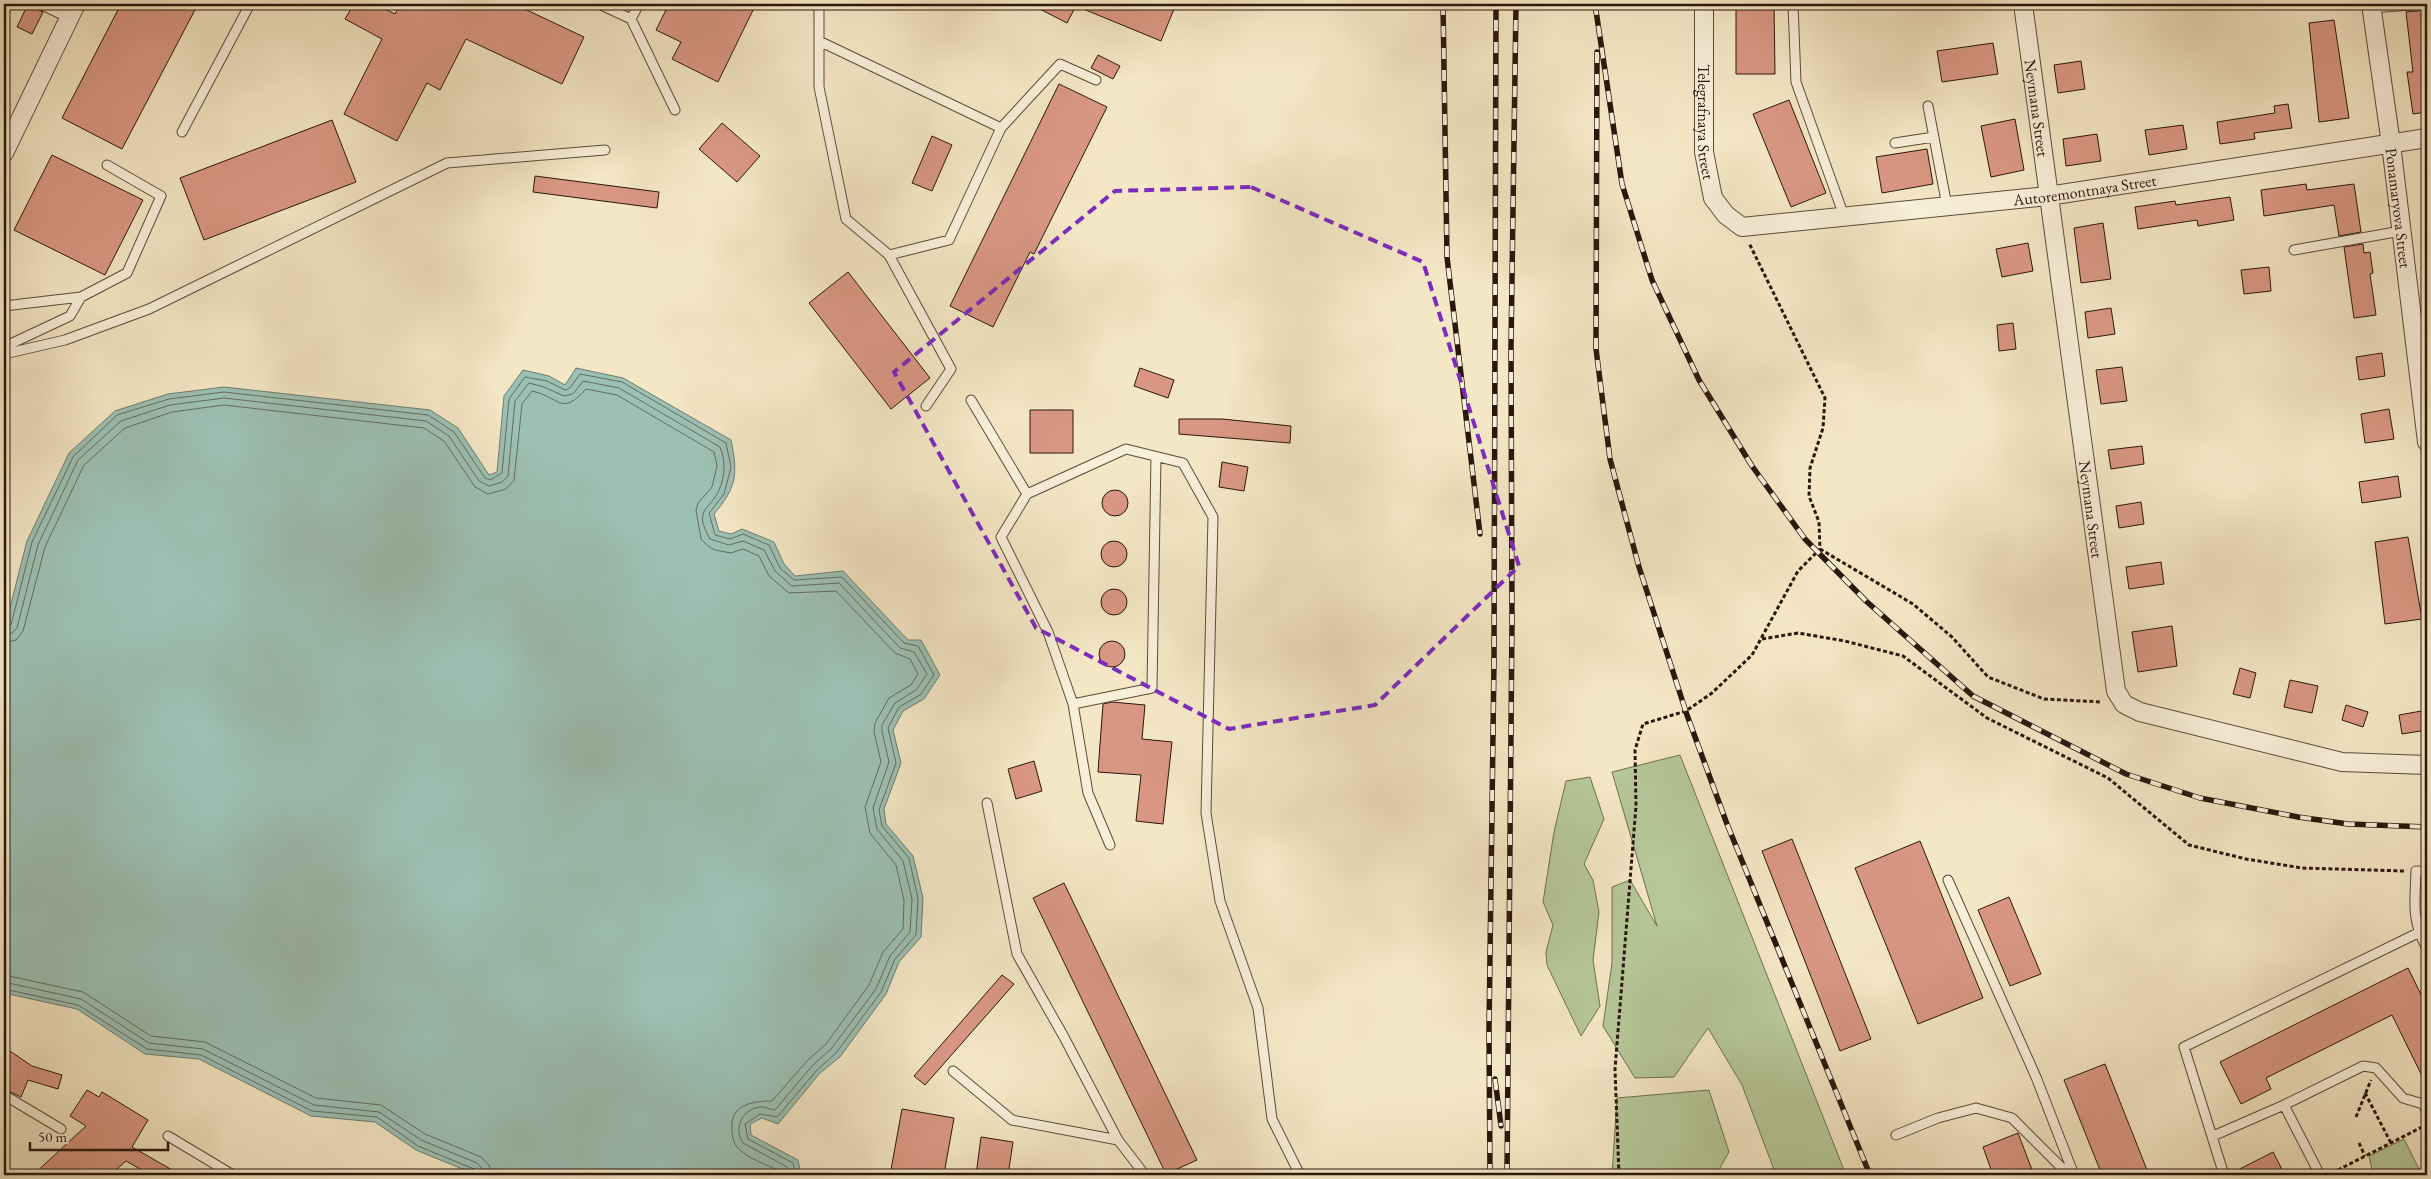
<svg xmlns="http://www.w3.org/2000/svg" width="2431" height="1179" viewBox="0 0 2431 1179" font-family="'EB Garamond',serif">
<rect width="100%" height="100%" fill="#f4e7c5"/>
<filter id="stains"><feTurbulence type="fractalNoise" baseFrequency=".004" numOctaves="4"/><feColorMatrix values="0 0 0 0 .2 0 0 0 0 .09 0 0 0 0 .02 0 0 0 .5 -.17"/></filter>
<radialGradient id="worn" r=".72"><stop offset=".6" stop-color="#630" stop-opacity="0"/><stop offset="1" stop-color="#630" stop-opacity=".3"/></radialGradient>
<!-- green -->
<path fill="#b6c798" stroke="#706f52" d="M1680 755 1846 1175H1776L1742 1085 1708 1028 1674 1077 1635 1078 1603 1026 1612 963V887L1630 880 1657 926 1612 772Z
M1590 777 1604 819 1584 864 1593 880 1599 912 1593 960 1600 1006 1581 1036 1547 965 1546 952 1553 925 1543 902 1554 832 1566 781Z
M1709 1090 1729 1152 1716 1175H1612L1617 1098Z
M2404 1139 2422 1175H2373L2369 1156Z"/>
<!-- water -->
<path fill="#9cc0b3" stroke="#6e7c70" d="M576 368 623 378 731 440C738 474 737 487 714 514L719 531 731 534 742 529 774 542 784 564 795 576 843 571 908 640H921L940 675 924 699 903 711 893 730 901 763 884 809 886 824 913 856 923 898 921 937 899 962 886 994 840 1057 820 1073 778 1124 762 1118 750 1124 751 1135 798 1160 801 1175H477L416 1150 375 1122 311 1116 199 1059 145 1054 77 1009 4 993V631L27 541 69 453 115 411 168 394 224 387 430 410 458 428 489 475 497 472 504 396 523 370 549 376 565 385Z"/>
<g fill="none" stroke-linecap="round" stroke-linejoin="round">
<!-- shore -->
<path stroke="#636c60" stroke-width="1" d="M4 629 11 625 32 542 73 457 117 415 169 399 224 392 428 415 454 432 485 478 490 480 502 473 509 399 525 377 547 381 565 390 570 388 580 374 622 382 726 443 731 467 724 494 709 513 715 535 730 539 743 534 769 545 780 568 794 580 842 577 904 643 918 646 934 675 920 695 899 707 888 728 896 763 879 810 882 826 909 858 918 899 916 935 895 959 881 992 836 1053 817 1070 777 1117 760 1114 745 1124 748 1139 793 1163 796 1175
M4 635 12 633 17 628 38 545 78 460 121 421 170 405 224 398 426 421 449 436 479 481 489 486 502 482 508 476 515 401 529 383 544 387 564 396 573 394 583 381 619 388 720 447C726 461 725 476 719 490 711 510 692 508 710 539L729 545 743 541 764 550 775 571 792 586 839 583 900 648 914 652 927 674 916 690 895 703 882 725V732L889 762 873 808 877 829 903 861 912 899 910 932 890 956 876 989 831 1049 812 1066 775 1110C770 1110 765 1106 759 1107 742 1110 733 1128 743 1143L787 1167 790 1175
M4 643 16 640 23 631 45 547 84 465 125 428 172 412 224 405 424 428 444 441 475 487 488 494 506 489 514 480 522 404 532 391C560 397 561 417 586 389L617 395 714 452 717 466 712 487 698 503 696 510 701 539 708 546 715 550 731 553 743 549 759 556 769 576 789 593 836 591 895 653 910 659 918 674 911 685 889 698 875 723 874 732 881 762 865 807 870 833 896 865 904 900 903 929 883 952 869 985 826 1044 807 1061 772 1101C755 1101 729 1104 732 1129 732 1135 733 1142 737 1147 746 1158 768 1165 781 1172L782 1175
M4 975 83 992 151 1036 205 1042 316 1098 381 1105 425 1134 481 1157 489 1165 491 1175
M4 982 81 999 149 1043 203 1049 314 1105 379 1112 421 1140 477 1163 482 1169 483 1175
M4 989 78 1005 147 1049 201 1055 312 1111 377 1117 418 1146 474 1169 477 1175"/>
</g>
<!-- building -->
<path fill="#d99783" stroke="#2a170c" d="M28 4H34L35 8 43 12 32 34 17 27Z
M121 4H198L122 149 62 118Z
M354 4H375L395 14 400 4H514L584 37 562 84 466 39 440 90 427 83 397 141 344 114 382 39 345 19Z
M669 4H756L718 82 672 59 681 42 656 30Z
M1030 4H1176L1161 41 1076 6 1067 23Z
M1736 4H1774L1775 74H1736Z
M2427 10V112L2413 114 2407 72H2413L2406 12Z
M2334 20 2349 118 2319 122 2309 23Z
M1993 43 1998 74 1942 82 1937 51Z
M1098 55 1120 66 1113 79 1091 68Z
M2081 61 2085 89 2058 93 2054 65Z
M1059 84 1107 107 1034 254 1030 252 993 327 950 306Z
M1789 100 1826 193 1791 207 1753 114Z
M2288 104 2292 128 2254 133 2255 139 2220 144 2217 122 2275 113 2274 106Z
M2015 119 2024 170 1991 177 1981 126Z
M332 120 356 182 204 240 180 178Z
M722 123 760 156 737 182 699 149Z
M2183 125 2187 149 2149 155 2145 130Z
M2097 134 2101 161 2066 166 2063 139Z
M932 136 952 145 932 191 912 183Z
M1927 149 1933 184 1882 193 1876 157Z
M52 155 143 200 105 275 14 230Z
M535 176 659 192 657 208 533 192Z
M2306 184 2307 190 2354 184 2361 232 2339 236 2334 205 2264 216 2261 190Z
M2230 197 2234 220 2198 226 2197 220 2138 229 2135 207 2175 201 2176 205Z
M2103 223 2111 279 2081 283 2074 228Z
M2028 243 2033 271 2002 277 1996 249Z
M2363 244 2364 253 2370 252 2373 273 2370 274 2376 315 2354 318 2344 247Z
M2269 267 2271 291 2244 294 2241 270Z
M848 272 930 378 891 409 809 303Z
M2111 308 2115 334 2088 338 2085 312Z
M2013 323 2016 349 1999 351 1997 325Z
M2382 353 2385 376 2359 380 2356 357Z
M2122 367 2127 401 2101 404 2096 370Z
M1140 368 1174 380 1168 398 1134 386Z
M2389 409 2394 439 2365 443 2361 414Z
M1030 410H1073V453H1030Z
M1179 419H1222L1291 426 1290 443 1179 434Z
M2142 446 2144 464 2111 469 2108 450Z
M1222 462 1248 467 1244 491 1219 487Z
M2398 476 2401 497 2362 503 2359 482Z
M1102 503a13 13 0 1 1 26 0a13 13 0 1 1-26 0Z
M2141 502 2144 524 2119 528 2116 506Z
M2408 537 2422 619 2385 624 2375 542Z
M1101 554a13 13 0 1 1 26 0a13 13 0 1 1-26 0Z
M2161 562 2164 584 2129 589 2126 567Z
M1101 602a13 13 0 1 1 26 0a13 13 0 1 1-26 0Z
M2172 626 2177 666 2138 672 2132 632Z
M1099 654a13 13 0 1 1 26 0a13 13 0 1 1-26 0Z
M2240 668 2256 673 2250 698 2233 694Z
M2290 680 2318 686 2312 713 2284 707Z
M1112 702 1145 705 1142 739 1172 742 1163 824 1136 821 1141 775 1098 772 1103 704Z
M2346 705 2368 712 2363 727 2342 720Z
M2427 710V730L2402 734 2399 715Z
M1034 761 1042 791 1016 799 1008 769Z
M1792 839 1871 1039 1840 1051 1762 851Z
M1920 841 1983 998 1918 1024 1855 868Z
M1064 883 1197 1160 1166 1174 1033 898Z
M2009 897 2041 974 2010 986 1978 910Z
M2408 968 2427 1007V1086L2392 1015 2266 1078 2271 1089 2241 1104 2220 1062Z
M1002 975 1014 984 925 1085 914 1076Z
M4 1047 32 1066 62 1075 58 1089 28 1080 21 1097 4 1089Z
M2105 1064 2149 1175H2102L2064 1080Z
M87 1090 99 1097 102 1092 148 1120 132 1147 181 1175H151L126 1161 110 1175H33L86 1126 70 1116Z
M902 1109 954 1118 944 1174 926 1171 925 1175H890Z
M2018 1133 2034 1175H1993L1983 1147Z
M981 1137 1013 1142 1008 1175H976Z
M2273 1152 2285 1175H2230V1174Z"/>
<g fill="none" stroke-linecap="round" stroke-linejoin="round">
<!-- service casing -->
<g stroke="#5c4b3a" stroke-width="11">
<path id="service" d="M40 4 69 18
M599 4 631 19 639 4
M819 4V87L846 219 889 255 949 240 1001 128 1060 64 1096 80
M1793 4 1796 82 1844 216
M2371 8 2425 4
M631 19 675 110
M819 41 1001 128
M1928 106 1947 206
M182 132 250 4
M1895 143 1934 137
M2294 250 2401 231
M889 255 951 369 926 406
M4 306 81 297 127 273 161 196 107 165
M4 347 70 316 81 297
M4 354 65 340 149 309 447 163 605 150
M971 400 1027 494
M1073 704 1152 688 1156 457
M987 803 1017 954 1064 1037 1118 1140 1145 1175
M1110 845 1088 793 1073 704 1048 632 1001 537 1027 494 1126 449 1183 463 1213 517 1206 813 1220 901 1258 1008 1272 1119 1300 1175
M2427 871H2416C2415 904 2411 918 2427 949
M1948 880 2036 1077 2074 1175
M953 1071 1012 1120 1118 1140
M4 1095 61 1129
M2284 1105 2320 1175
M1896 1135 1938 1118 1976 1108 2012 1118 2069 1175
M168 1136 233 1175
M2213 1136 2284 1105 2363 1066 2376 1068 2403 1098 2423 1104 2427 1112
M2224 1175 2184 1047 2418 933"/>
</g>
<!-- minor casing -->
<g stroke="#5c4b3a" stroke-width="20">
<g id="minor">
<path id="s1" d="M1704 4V152L1713 198 1726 215 1742 227 2048 196 2427 138"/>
<path id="s2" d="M2023 4 2116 691 2124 704 2140 712 2342 762 2427 765"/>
<path id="s3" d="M2371 4 2391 144 2427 442"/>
<path d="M4 153 76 4"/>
</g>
</g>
<!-- path -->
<path stroke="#2a170c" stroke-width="3" stroke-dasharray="4 2.5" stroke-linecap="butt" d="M1820 549 1913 604 1952 637 1988 677 2044 699 2102 702
M1762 639 1798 633 1845 641 1903 656 1987 718 2108 778 2189 845 2246 859 2302 868 2404 871
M2365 1093 2391 1143
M2356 1117 2371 1080
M2359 1143 2365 1156
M2332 1173 2424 1126
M1619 1175 1615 1069 1636 806 1635 750 1643 724 1686 711 1712 693 1752 655 1798 571 1820 549 1819 522 1809 496 1810 468 1823 428 1825 398 1749 243"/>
<!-- service -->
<use href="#service" stroke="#f8efd9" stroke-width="9"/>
<!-- minor -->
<use href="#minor" stroke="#f8efd9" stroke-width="18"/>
<!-- rail casing -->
<g stroke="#2a170c" stroke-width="5.5">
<path id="rail" d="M1443 4 1447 257 1480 534
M1595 4 1622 184 1652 280 1699 380 1752 466 1805 539 1866 601 1973 696 2126 774 2200 798 2298 817 2348 824 2427 827
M1597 52 1596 349 1610 459 1639 567 1687 715 1727 824 1870 1175
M1495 1079 1501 1126
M1490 1175 1489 1031 1494 661 1496 4
M1507 1175 1512 621 1511 347 1516 4"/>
</g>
<!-- rail -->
<use href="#rail" stroke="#f8efd9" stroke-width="4" stroke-dasharray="11" stroke-linecap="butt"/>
</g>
<!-- marked area -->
<path fill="none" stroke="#7b2cbf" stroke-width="4" stroke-dasharray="10 6" stroke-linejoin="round" d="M1251 187 1423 262 1519 566 1375 705 1229 729 1036 628 894 372 1115 191Z"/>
<g text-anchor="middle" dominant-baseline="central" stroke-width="5" stroke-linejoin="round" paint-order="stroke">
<!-- street labels -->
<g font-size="16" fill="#2a170c" stroke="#f8efd9">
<text stroke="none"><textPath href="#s2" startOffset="105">Neymana Street</textPath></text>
<text stroke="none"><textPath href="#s1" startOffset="118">Telegrafnaya Street</textPath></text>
<text stroke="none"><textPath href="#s1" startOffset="581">Autoremontnaya Street</textPath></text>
<text stroke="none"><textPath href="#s3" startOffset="206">Ponamaryova Street</textPath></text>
<text stroke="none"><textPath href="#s2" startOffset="510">Neymana Street</textPath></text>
</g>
</g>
<!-- margin -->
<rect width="2431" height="1179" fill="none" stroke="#f4e7c5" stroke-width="20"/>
<rect x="5" y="5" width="2421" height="1169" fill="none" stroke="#2a170c" stroke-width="2.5"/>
<rect x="10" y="10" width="2411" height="1159" fill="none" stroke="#2a170c"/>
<!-- scale -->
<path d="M30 1142v8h138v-8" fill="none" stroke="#2a170c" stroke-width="2.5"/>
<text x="38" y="1142" font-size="15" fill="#2a170c" stroke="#f8efd9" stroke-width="4" paint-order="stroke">50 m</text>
<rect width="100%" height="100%" filter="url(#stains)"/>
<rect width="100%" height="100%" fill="url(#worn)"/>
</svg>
